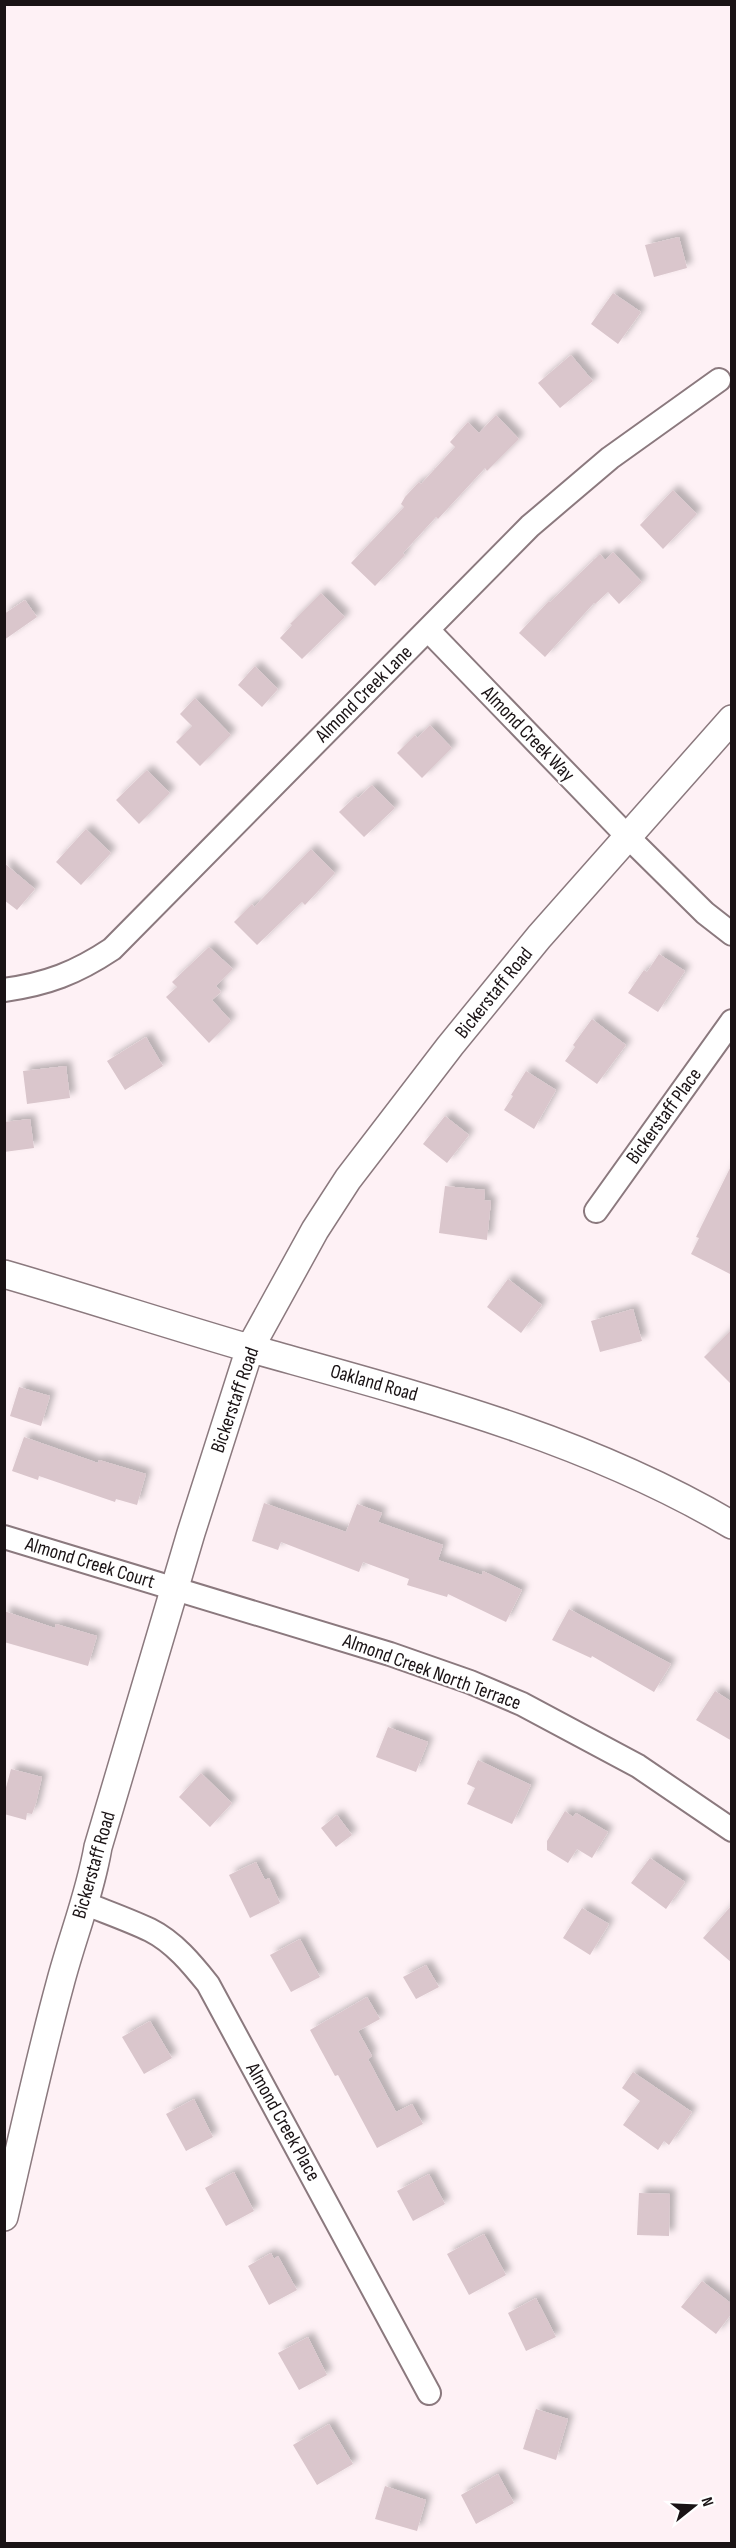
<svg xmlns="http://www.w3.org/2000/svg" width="736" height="2548" viewBox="0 0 736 2548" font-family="'Sofia Sans Condensed',sans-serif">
<defs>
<filter id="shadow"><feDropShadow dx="5.5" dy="-5.5" stdDeviation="3" flood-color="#0004"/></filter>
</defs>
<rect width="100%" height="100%" fill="#fef1f5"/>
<!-- building -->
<path fill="#dac6cc" filter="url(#shadow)" d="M679 237 687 268 654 277 645 245Z
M613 293 641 312 618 344 591 324Z
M571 355 593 381 560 408 538 383Z
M496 415 519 439 487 471 485 468 438 519 436 517 403 553 405 555 375 586 351 563 404 507 401 504 405 497 419 482 421 484 455 447 450 442 468 422 479 433Z
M673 490 697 514 663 549 640 525Z
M613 552 642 582 619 604 608 592 595 604 594 603 545 657 519 633 549 601 550 602 600 554 605 560Z
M321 593 345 617 302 659 280 638 292 625 290 624Z
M25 600 37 617 4 640V614Z
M255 666 278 689 262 707 238 685Z
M195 698 231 735 200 766 176 742 192 726 180 714Z
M430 725 452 748 422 778 397 753 415 735 417 738Z
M147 770 170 793 139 824 116 800Z
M372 785 395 808 364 837 339 812 356 796 358 798Z
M86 829 111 853 81 885 56 862Z
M311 849 335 873 305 905 302 902 257 945 234 922 252 904 254 907Z
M4 863 35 889 17 910 4 900Z
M209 947 233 969 216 986 221 992 212 1000 231 1021 209 1043 166 997 177 987 172 982Z
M659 954 685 971 658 1012 628 993 644 970 647 972Z
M592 1019 626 1045 597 1084 565 1061 575 1047 573 1045Z
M146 1037 163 1066 125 1090 107 1061Z
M66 1066 70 1098 27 1104 23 1071Z
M526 1071 556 1090 534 1129 504 1110 513 1096 511 1095Z
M445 1116 469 1135 447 1163 423 1144Z
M30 1119 34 1148 4 1152V1122Z
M732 1164V1275L691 1254 699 1238 696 1237Z
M445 1186 485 1190 484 1200 491 1201 487 1240 439 1233Z
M508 1279 542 1305 521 1333 487 1307Z
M633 1309 642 1341 600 1352 591 1321Z
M732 1329V1385L704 1357Z
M19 1387 50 1396 41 1426 10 1416Z
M24 1437 98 1463 99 1460 146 1474 137 1505 116 1499 115 1502 39 1476 38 1480 12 1471Z
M264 1503 346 1532 357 1504 382 1513 378 1522 443 1545 438 1560 482 1575 483 1571 522 1590 506 1622 448 1594 447 1597 407 1585 409 1579 363 1562 359 1572 281 1542 278 1550 252 1541Z
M569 1609 671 1664 654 1692 592 1656 591 1658 552 1640Z
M4 1611 55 1628 56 1624 97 1636 88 1666 4 1642Z
M715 1691 732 1702V1741L696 1720Z
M388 1727 428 1742 416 1772 376 1757Z
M478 1760 531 1785 512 1824 467 1804 475 1788 467 1784Z
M11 1769 42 1777 36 1803 32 1814 27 1813 26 1820 4 1814V1795Z
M201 1773 232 1803 210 1827 179 1797Z
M565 1811 573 1817 576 1813 608 1832 592 1858 577 1849 568 1863 547 1850V1841Z
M337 1815 352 1835 336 1847 321 1828Z
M650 1858 685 1882 666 1909 631 1883Z
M256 1862 265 1880 269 1878 280 1903 250 1918 229 1875Z
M732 1905V1963L703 1938Z
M582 1908 609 1924 590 1955 563 1938Z
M300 1939 320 1977 291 1992 270 1955Z
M426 1965 439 1987 416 1999 403 1977Z
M367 1997 380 2019 358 2031 372 2056 368 2059 396 2112 412 2104 423 2124 377 2148 338 2075 335 2076 310 2030Z
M150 2021 172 2058 144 2074 122 2037Z
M633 2072 692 2112 669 2145 664 2141 658 2150 623 2125 640 2101 622 2088Z
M194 2099 213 2137 186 2151 166 2114Z
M234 2172 254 2211 226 2226 205 2188Z
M429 2174 445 2204 413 2221 397 2191Z
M639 2193 670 2194 669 2236 637 2235Z
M484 2234 506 2275 469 2295 447 2254Z
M271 2253 274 2259 278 2256 297 2290 269 2305 248 2266Z
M702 2281 732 2304V2313L716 2334 681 2307Z
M536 2298 556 2337 526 2351 508 2313Z
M308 2337 327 2375 299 2390 278 2353Z
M536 2409 568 2419 556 2460 523 2449Z
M329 2424 353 2464 317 2485 293 2445Z
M498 2474 514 2503 476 2524 461 2495Z
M385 2486 426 2500 417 2531 375 2519Z"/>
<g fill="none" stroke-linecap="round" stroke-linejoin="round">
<!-- minor casing -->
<g stroke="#8b797e" stroke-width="26">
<path id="minor" d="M429 631 628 837 705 913 732 934
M4 990C47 984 76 973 112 949L530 526 610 458 719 380
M596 1211 732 1021
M4 1537 390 1654 470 1682 522 1704 638 1766 732 1830
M84 1903C106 1912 129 1920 150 1930 174 1942 192 1964 208 1984L429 2393"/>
</g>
<!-- tertiary casing -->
<g stroke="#8b797e" stroke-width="30">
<path id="tertiary" d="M4 1274C87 1298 169 1325 252 1349 416 1395 583 1437 732 1525
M4 2217C22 2139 39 2061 60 1984 72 1938 90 1894 98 1847L191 1533 250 1348 315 1230 348 1179 450 1046 539 937 732 719"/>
</g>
<!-- minor -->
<use href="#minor" stroke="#fff" stroke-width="22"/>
<!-- tertiary -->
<use href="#tertiary" stroke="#fff" stroke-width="27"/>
</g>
<g text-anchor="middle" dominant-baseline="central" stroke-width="4.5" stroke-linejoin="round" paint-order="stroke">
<!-- street labels -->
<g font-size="20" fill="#1a1315" stroke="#fff">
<text transform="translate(364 694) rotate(-45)">Almond Creek Lane</text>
<text transform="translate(528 734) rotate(46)">Almond Creek Way</text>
<text transform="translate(494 993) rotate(-51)">Bickerstaff Road</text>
<text transform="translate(664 1116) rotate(-54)">Bickerstaff Place</text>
<text transform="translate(374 1383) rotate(16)">Oakland Road</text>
<text transform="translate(235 1400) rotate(-71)">Bickerstaff Road</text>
<text transform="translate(90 1563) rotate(17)">Almond Creek Court</text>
<text transform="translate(432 1672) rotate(20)">Almond Creek North Terrace</text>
<text transform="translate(94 1865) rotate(-74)">Bickerstaff Road</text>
<text transform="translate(283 2122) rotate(61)">Almond Creek Place</text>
</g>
</g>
<!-- border -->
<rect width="736" height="2548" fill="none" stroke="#1a1315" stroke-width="12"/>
<!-- north arrow -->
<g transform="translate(694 2506) rotate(72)" stroke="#ffffff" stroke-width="4.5" paint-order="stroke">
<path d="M0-4.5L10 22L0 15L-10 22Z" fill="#1a1315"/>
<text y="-9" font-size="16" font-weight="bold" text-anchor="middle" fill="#1a1315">N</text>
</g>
</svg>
